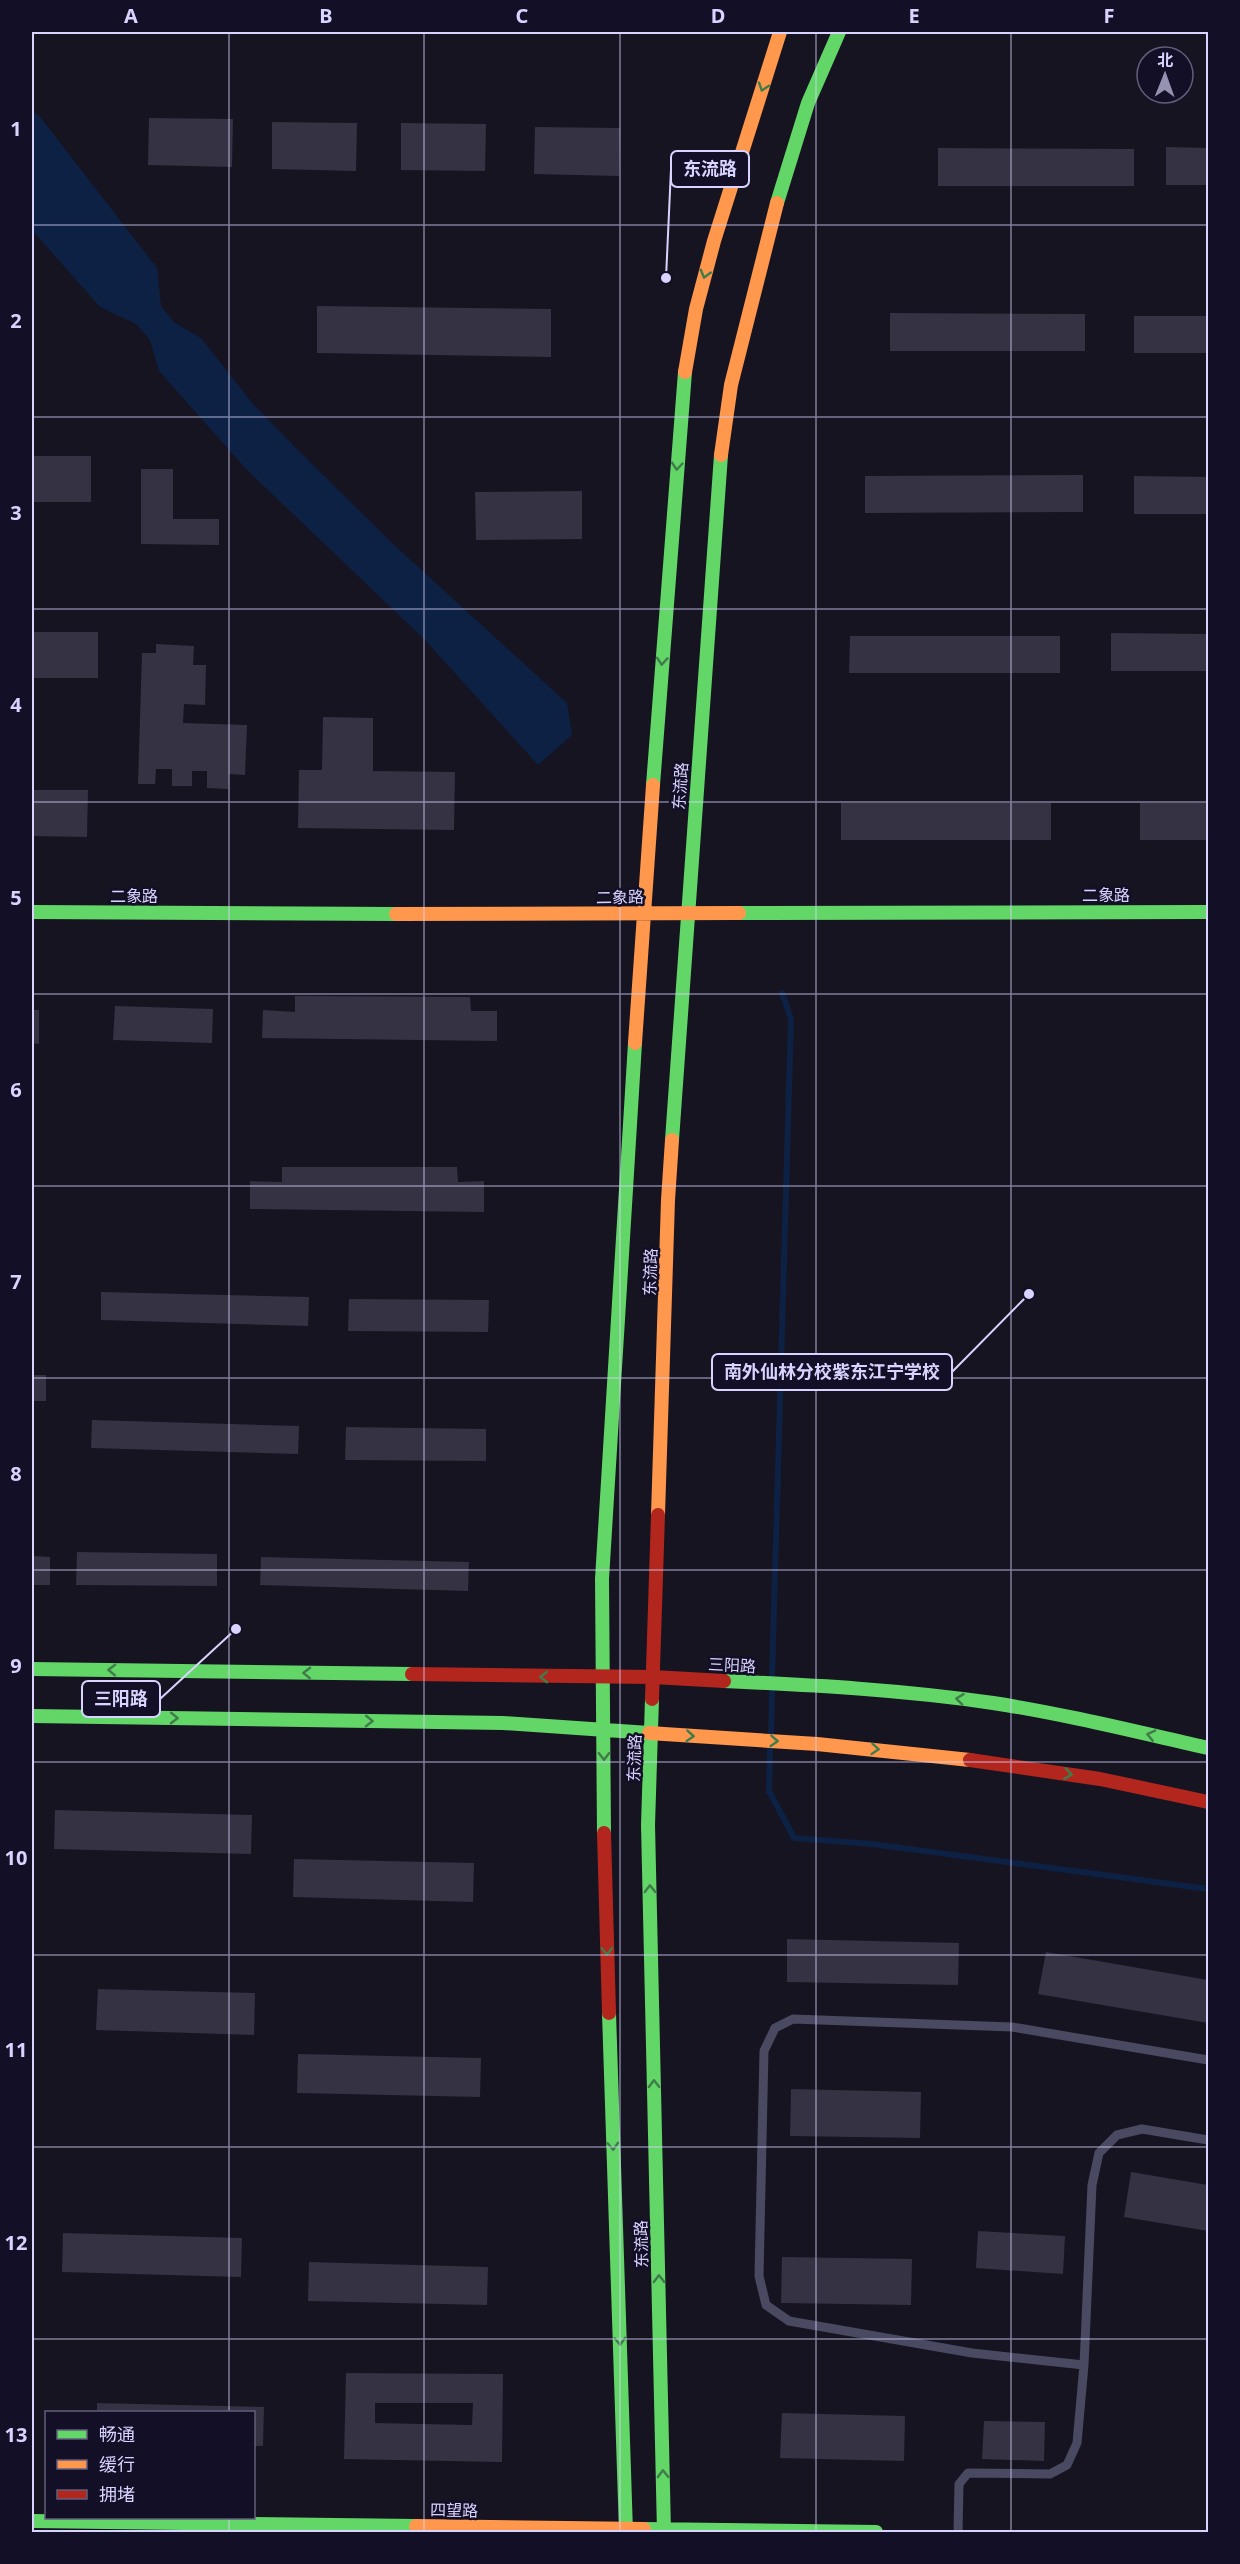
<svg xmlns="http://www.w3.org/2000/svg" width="1240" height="2564" viewBox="0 0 1240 2564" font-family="'Noto Sans','Noto Sans SC',sans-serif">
<rect width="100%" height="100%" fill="#161421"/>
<!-- water -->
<path fill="#0d2144" d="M32 110 41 118 157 268 161 306 175 323 201 338 253 404 302 454 392 543 567 703 572 735 538 765 424 639 247 470 159 371 150 340 136 324 100 307 32 230Z"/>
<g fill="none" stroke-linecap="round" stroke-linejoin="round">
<!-- stream -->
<path stroke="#0d2144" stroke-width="6" d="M772 1676 791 1019 782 993
M771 1736 772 1690
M770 1747 769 1791 794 1838 872 1844 1208 1889"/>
</g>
<!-- building -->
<path fill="#343243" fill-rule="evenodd" d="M149 118 233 119 232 167 148 165Z
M272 122 357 123 356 171 272 169Z
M401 123 486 124 485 171 401 170Z
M535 127 620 128 619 176 534 174Z
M1166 147 1208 148V185H1166Z
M938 148 1134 149V186H938Z
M317 306 551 309V357L317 353Z
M890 313 1085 314V351H890Z
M1134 316H1208V353H1134Z
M32 456H91V502H32Z
M141 469H173V519H219V545L141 544Z
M1083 475V512L865 513V476Z
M1134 476 1208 477V514H1134Z
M582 491V539L476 540 475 492Z
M32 632H98V678H32Z
M1111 633 1208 634V671H1111Z
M850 636H1060V673H849Z
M156 644 194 646 193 665H206L205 705 184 704 183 723 247 725 245 775 229 774 228 789 207 788V771H192V786H172V769H156L155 784H138L142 653H156Z
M323 717 373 718V771L455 772 454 830 298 828 299 770H322Z
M32 790H88L87 837 32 836Z
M841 803H1051V840H841Z
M1140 803H1208V840H1140Z
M295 996 470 997 471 1011H497V1041L262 1038 263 1010 295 1012Z
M115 1006 213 1009 212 1043 113 1040Z
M32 1010H39V1044L32 1043Z
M282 1167H457L458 1182 484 1181V1212L250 1209V1181L282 1182Z
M101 1292 309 1297 308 1326 101 1320Z
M349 1299 489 1300 488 1332 348 1331Z
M32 1375H46V1401H32Z
M92 1420 299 1426 298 1454 91 1448Z
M346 1427 486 1429V1461L345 1460Z
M77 1552 217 1554V1586L76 1585Z
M32 1556 50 1557V1585H32Z
M261 1557 469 1562 468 1591 260 1585Z
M55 1810 252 1815 251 1854 54 1849Z
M294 1859 474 1863 473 1902 293 1897Z
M787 1939 959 1943 958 1985 787 1982Z
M1046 1952 1208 1980V2023L1038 1994Z
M98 1989 255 1993 254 2035 96 2030Z
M298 2054 481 2058 480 2097 297 2093Z
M791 2089 921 2092 920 2138 790 2136Z
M1131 2172 1208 2185V2231L1124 2217Z
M978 2231 1065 2236 1063 2274 976 2268Z
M63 2233 242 2238 241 2277 62 2272Z
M782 2257 912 2259 911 2305 781 2303Z
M309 2262 488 2267 487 2305 308 2301Z
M346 2373 503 2374 502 2462 344 2459ZM375 2403H473L472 2425 375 2423Z
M97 2403 264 2407 263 2446H254V2412H97Z
M782 2413 905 2416 904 2461 780 2458Z
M984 2421 1045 2422 1044 2461 982 2459Z"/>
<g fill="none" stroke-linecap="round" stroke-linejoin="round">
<!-- lane -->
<path stroke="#4a4962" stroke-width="9" d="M1084 2365 972 2353 789 2321 766 2305 759 2276 764 2051 775 2028 793 2019 1012 2027 1208 2060
M958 2532 959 2484 968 2473 1050 2474 1067 2465 1077 2443 1084 2365 1092 2185 1099 2153 1117 2135 1142 2129 1208 2140"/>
<!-- fast -->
<path stroke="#63d668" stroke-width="14" d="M777 203 808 103 839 32
M653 785 685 372
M32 912 396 914
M739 913 1208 912
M672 1140 721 455
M32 1669 412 1674
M724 1681C813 1685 904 1690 993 1703 1065 1714 1137 1732 1208 1748
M652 1699 648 1825 664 2532
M32 1716 503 1723 649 1733
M604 1833 602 1579 635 1043
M609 2013 626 2532
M32 2521 416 2526
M644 2529 876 2532"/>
<!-- slow -->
<path stroke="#ff974d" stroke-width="14" d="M685 372 696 309 714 241 780 32
M721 455 731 385 777 203
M396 914 739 913
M635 1043 653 785
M658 1515 668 1200 672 1140
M649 1733 817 1744 970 1760
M416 2526 644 2529"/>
<!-- jam -->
<path stroke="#b3261e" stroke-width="14" d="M412 1674 653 1677 724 1681
M652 1699 658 1515
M970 1760 1100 1779 1208 1802
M604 1833 609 2013"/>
</g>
<!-- one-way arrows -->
<defs><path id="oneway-chevron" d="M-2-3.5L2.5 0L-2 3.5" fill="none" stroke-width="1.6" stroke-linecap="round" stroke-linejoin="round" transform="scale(1.5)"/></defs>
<g stroke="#3f7c4a">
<use href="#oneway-chevron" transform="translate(763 87) rotate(108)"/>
<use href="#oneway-chevron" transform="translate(705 274) rotate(105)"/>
<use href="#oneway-chevron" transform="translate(677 466) rotate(95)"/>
<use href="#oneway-chevron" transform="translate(662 661) rotate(94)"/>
<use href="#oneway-chevron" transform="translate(112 1670) rotate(-179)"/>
<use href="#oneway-chevron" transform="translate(307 1673) rotate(-179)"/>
<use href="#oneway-chevron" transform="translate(544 1677) rotate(-180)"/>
<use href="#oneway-chevron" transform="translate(960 1699) rotate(-173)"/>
<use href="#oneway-chevron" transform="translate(174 1718) rotate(1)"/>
<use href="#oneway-chevron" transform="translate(369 1721) rotate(1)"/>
<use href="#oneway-chevron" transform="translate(1151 1735) rotate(-167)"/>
<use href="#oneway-chevron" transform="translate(690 1736) rotate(4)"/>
<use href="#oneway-chevron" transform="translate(774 1741) rotate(4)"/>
<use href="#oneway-chevron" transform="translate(875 1749) rotate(5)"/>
<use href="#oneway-chevron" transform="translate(604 1756) rotate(89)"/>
<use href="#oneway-chevron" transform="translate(1068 1774) rotate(9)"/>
<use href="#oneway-chevron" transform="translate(650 1889) rotate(-91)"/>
<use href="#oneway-chevron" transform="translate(607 1951) rotate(88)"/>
<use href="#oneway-chevron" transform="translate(654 2084) rotate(-91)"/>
<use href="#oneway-chevron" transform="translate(613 2146) rotate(88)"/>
<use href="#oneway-chevron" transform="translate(659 2279) rotate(-91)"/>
<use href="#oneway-chevron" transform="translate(620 2341) rotate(88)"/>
<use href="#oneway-chevron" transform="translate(663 2474) rotate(-91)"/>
</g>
<!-- grid -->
<path fill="none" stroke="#d9d4ff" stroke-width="1.5" stroke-opacity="0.55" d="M229 32V2412M424 32V2532M620 32V2532M816 32V2532M1011 32V2532M32 225H1208M32 417H1208M32 609H1208M32 802H1208M32 994H1208M32 1186H1208M32 1378H1208M32 1570H1208M32 1762H1208M32 1955H1208M32 2147H1208M32 2339H1208M229 2518V2532"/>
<g text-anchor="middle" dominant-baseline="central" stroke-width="5" stroke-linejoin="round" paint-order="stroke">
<!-- street labels -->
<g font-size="16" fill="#d9d4ff" stroke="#130f26">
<text transform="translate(680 786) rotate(-86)">东流路</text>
<text x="1106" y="895">二象路</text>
<text x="134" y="896">二象路</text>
<text transform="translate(620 897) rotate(-1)">二象路</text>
<text transform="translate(650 1272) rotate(-88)">东流路</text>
<text transform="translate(732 1665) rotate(3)">三阳路</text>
<text transform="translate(634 1758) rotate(-88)">东流路</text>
<text transform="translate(641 2244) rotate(-91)">东流路</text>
<text transform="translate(454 2510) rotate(1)">四望路</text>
</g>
</g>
<!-- callouts -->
<path fill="none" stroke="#d9d4ff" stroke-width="2" d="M666 278L671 169M1029 1294L952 1372M236 1629L160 1699"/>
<g fill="#d9d4ff" stroke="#130f26" stroke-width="2">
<circle cx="666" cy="278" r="6"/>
<circle cx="1029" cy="1294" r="6"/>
<circle cx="236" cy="1629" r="6"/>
</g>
<g fill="#130f26" stroke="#d9d4ff" stroke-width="2">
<rect x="671" y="151" width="78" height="36" rx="6"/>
<rect x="712" y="1354" width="240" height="36" rx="6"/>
<rect x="82" y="1681" width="78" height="36" rx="6"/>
</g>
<g font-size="18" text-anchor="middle" font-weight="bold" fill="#d9d4ff">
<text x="710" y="175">东流路</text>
<text x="832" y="1378">南外仙林分校紫东江宁学校</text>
<text x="121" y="1705">三阳路</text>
</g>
<!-- border -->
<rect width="1240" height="2564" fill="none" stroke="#130f26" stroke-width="66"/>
<!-- legend -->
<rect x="45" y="2411" width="210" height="108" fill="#130f26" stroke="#625e7d" stroke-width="1.5"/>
<rect x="57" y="2430" width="30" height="9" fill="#63d668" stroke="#625e7d" stroke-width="1.5"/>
<text x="99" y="2441" font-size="18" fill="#d9d4ff">畅通</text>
<rect x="57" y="2460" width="30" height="9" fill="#ff974d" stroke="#625e7d" stroke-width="1.5"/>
<text x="99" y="2471" font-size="18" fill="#d9d4ff">缓行</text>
<rect x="57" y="2490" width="30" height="9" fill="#b3261e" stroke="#625e7d" stroke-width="1.5"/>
<text x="99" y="2501" font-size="18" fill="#d9d4ff">拥堵</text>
<!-- north arrow -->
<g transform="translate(1165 75) rotate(1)"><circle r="28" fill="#130f26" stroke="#625e7d" stroke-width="1.5"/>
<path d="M0-4.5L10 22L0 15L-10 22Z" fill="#9591b1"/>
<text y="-9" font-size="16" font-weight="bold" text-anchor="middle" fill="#d9d4ff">北</text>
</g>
<rect x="33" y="33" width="1174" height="2498" fill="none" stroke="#d9d4ff" stroke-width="2"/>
<g font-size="20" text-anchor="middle" font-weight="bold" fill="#d9d4ff">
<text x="131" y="23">A</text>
<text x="326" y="23">B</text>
<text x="522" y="23">C</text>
<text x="718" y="23">D</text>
<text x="914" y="23">E</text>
<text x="1109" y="23">F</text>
<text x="16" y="136">1</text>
<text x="16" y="328">2</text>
<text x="16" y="520">3</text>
<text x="16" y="712">4</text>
<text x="16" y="905">5</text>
<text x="16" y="1097">6</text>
<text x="16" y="1289">7</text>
<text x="16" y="1481">8</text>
<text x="16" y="1673">9</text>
<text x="16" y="1865">10</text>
<text x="16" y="2057">11</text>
<text x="16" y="2250">12</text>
<text x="16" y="2442">13</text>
</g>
</svg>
